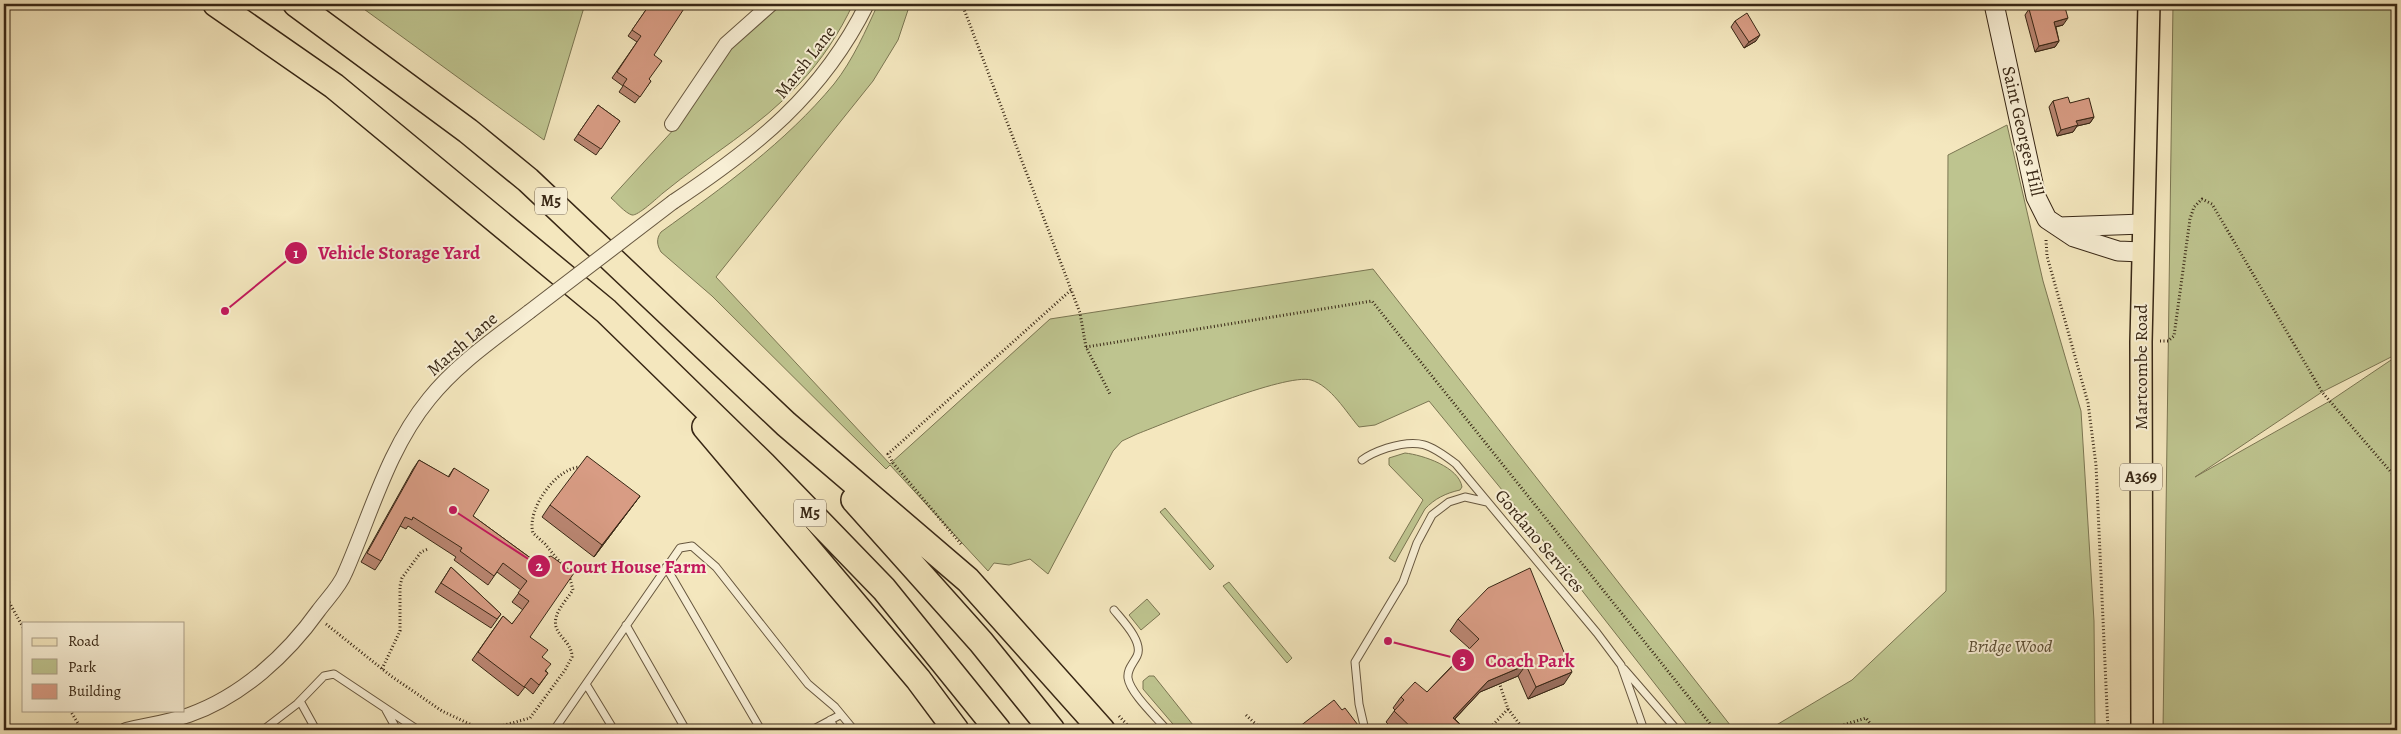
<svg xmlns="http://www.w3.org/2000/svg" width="2401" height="734" viewBox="0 0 2401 734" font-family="Alegreya,serif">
<rect width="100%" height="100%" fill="#f4e7be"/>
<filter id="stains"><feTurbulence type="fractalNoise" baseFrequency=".004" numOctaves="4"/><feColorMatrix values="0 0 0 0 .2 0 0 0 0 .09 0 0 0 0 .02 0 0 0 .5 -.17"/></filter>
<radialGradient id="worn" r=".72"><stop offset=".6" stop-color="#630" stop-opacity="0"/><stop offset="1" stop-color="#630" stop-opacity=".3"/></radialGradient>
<!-- green -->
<path fill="#bec48f" stroke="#7b7652" d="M357 4H585L544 140Z
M777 4H853C840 32 821 61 800 83 760 127 708 156 663 193 657 198 638 216 632 215 625 213 616 202 611 198L676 127 729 47Z
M878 4H910L898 40 873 81 716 277 890 464 1050 319 1373 269 1734 730H1691L1530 524 1429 401 1375 425 1359 427C1346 412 1331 386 1311 380 1285 373 1168 422 1137 434L1122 441 1113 451 1048 574 1030 559 1009 565 994 563 988 571 890 465 886 469 712 296 661 252C657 245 656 239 661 232 722 188 786 142 834 84 853 60 866 30 878 4Z
M2173 4H2397V354L2322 392 2195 477 2330 401 2397 356V730H2163Z
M2007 125 2043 281 2081 411 2094 621 2095 730H1768L1852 680 1946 591 1948 155Z
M1405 453C1423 455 1459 467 1462 487L1460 490C1446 493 1434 499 1425 509L1395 562 1389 558 1423 500 1389 465V458Z
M1165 508 1214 566 1210 570 1160 512Z
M1229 582 1292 658 1287 663 1223 586Z
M1147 599 1160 614 1141 630 1129 615Z
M1149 676H1154L1197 730H1178L1143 689V681Z"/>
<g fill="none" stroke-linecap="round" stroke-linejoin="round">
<!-- lane casing -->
<g stroke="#67573f" stroke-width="9">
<path id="lane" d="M1362 460C1370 454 1378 451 1387 448 1419 438 1430 444 1456 464L1597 633 1621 665 1644 730
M666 567 761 730
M1114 610C1122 620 1144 642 1137 656 1133 664 1127 669 1128 678 1130 693 1157 718 1167 730
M626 625 686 730
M1624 669 1677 730
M586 684 614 730
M300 701 316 730
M386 710 397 730
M830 720 836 730
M263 730 297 704 324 676 334 674 418 730
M554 730 680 548 692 546 716 567 808 684 835 707 854 730
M812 730 840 715
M1365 730 1359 704 1355 662 1403 582 1417 543 1432 515 1449 502 1465 497 1487 502"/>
</g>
<!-- street casing -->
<g stroke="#67573f" stroke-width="16">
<path id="street" d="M672 124 726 44 771 4
M673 202C756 147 822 95 867 4
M126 730C146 725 169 722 189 715 242 696 287 655 319 610 328 598 340 586 345 573 371 514 388 449 429 399 457 364 494 339 529 312"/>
</g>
<!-- secondary casing -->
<g stroke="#382715" stroke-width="21">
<path id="secondary" d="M1994 4 2036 197 2047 219 2074 237 2118 251 2142 252
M2059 227 2143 224"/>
</g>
<!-- primary casing -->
<g stroke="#382715" stroke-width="24">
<path id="primary" d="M2142 730 2141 342 2149 4"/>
</g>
<!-- highway casing -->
<g stroke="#382715" stroke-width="28">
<path id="highway" d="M216 4 334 86 606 311 763 464 884 589 998 730
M296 4 468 131 528 180 786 424 968 580 1102 730
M705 427 918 679 956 730
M854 500 981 642 1052 730"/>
</g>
<!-- path -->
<path stroke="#382715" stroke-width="3" stroke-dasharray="1 2.5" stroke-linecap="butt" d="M962 4 1080 313 1086 347 1110 394
M2046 240 2047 256 2088 403 2096 465 2108 730
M2160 341H2168L2174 336 2190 219 2194 207 2202 199 2212 204 2322 392 2397 479
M1086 347 1372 301 1715 730
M961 544 893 463 888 454 1071 290
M563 566 545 544 533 533C526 510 557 465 583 467
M4 593 24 629
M326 624 391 676 442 711 476 727 501 726 530 718 565 670 572 657C572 640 552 635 556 618 558 608 568 598 573 590L569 575
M382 669 400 631V586L402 578 421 552 428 549
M1508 709 1524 730
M70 710 82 730
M1246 715 1262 730
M1119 716 1132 730
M1488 730 1508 709 1500 685
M1827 730 1866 718 1875 730"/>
<!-- lane -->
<use href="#lane" stroke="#f8efd5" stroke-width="7"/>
<!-- street -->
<use href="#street" stroke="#f8efd5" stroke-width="14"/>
<!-- secondary -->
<use href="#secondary" stroke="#f8efd5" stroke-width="19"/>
<!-- primary -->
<use href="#primary" stroke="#f4e7be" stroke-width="21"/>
<!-- highway -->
<use href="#highway" stroke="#f4e7be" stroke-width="25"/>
<!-- street-bridge casing -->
<g stroke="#67573f" stroke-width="16" stroke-linecap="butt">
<path id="street-bridge" d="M529 312 673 202"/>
</g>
<!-- street-bridge -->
<use href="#street-bridge" stroke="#f8efd5" stroke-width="14"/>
</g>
<!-- wall -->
<path fill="#ba8672" stroke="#382715" d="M650 4 654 55 649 79 651 81 635 103 619 92 623 86 612 78 637 42 628 36Z
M2029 9 2063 25 2056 27 2059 41 2055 47 2035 52 2025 15Z
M1735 21 1756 41 1744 48 1731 27Z
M2053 101 2070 103 2094 117 2090 123 2077 126 2073 132 2057 136 2049 107Z
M598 105 620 121 596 155 574 140Z
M419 460 448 477 454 468 473 516 536 562 530 637 542 657 546 671 548 673 533 694 525 687 518 696 472 660 503 616 512 624 523 610 512 602 521 590 497 572 488 585 454 560 456 557 408 526 406 529 400 526 381 561 375 570 361 562 413 469Z
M640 496 594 557 542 517 550 505Z
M451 567 501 614 491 628 435 592Z
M1458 619 1564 684 1528 699 1518 676 1480 692 1455 719 1466 730H1394L1386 722 1395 710 1393 708 1401 697 1427 692 1469 648 1450 631Z"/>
<!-- shaded-wall -->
<path fill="#976d5c" stroke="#382715" d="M2068 18 2063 25 2050 28 2054 22Z
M1760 35 1756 41 1744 48 1749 42Z
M2059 41 2055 47 2035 52 2039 46Z
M2094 117 2090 123 2077 126 2073 132 2057 136 2061 130 2076 121Z
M640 496 631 508 594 557 602 545Z
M1526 665 1518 676 1480 692 1445 729 1453 718 1488 681Z
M1572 672 1564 684 1528 699 1536 687Z"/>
<!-- building -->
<path fill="#d89c84" stroke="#382715" d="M650 4H687L654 55 662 61 649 79 651 81 640 97 623 85 627 79 617 72 641 36 632 30Z
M2049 4H2064L2068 18 2054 22 2059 41 2039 46 2029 9Z
M1747 13 1760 35 1749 42 1735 21Z
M2068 97 2070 103 2089 98 2094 117 2076 121 2078 125 2061 130 2053 101Z
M598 105 620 121 601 149 578 134Z
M587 456 640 496 602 545 550 505Z
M419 460 449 477 454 468 489 490 473 516 536 562 551 556 574 573 530 637 548 650 542 657 551 664 545 671 548 673 539 685 531 678 524 687 478 652 503 616 512 624 529 601 518 593 527 581 503 563 494 576 460 551 462 548 413 517 412 520 405 517 381 561 367 553Z
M451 567 501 614 497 619 441 583Z
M1530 568 1572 672 1536 687 1526 665 1488 681 1453 718 1466 730H1414L1394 711 1404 700 1401 697 1415 682 1427 692 1479 639 1458 619 1488 588Z
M1334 700 1342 710 1345 708 1361 729 1360 730H1295Z
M1252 726 1255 730H1246Z"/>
<g text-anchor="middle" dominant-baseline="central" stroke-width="4" stroke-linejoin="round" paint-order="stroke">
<!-- shield labels -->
<g fill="#f8efd5" stroke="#72634f" stroke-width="1">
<rect x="535" y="187.5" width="32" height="27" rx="4"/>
<rect x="2120" y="463.5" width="42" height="27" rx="4"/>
<rect x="794" y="499.5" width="32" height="27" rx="4"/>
</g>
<g font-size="16" font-weight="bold" fill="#382715">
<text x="551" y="201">M5</text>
<text x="2141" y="477">A369</text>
<text x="810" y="513">M5</text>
</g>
<!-- street labels -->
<g font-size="18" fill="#382715" stroke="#f8efd5">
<text transform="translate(805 62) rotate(-52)">Marsh Lane</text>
<text transform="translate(2023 131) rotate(77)">Saint Georges Hill</text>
<text transform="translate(462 344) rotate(-41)">Marsh Lane</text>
<text transform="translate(2141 367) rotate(-90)">Martcombe Road</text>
<text transform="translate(1540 541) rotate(50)">Gordano Services</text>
</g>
<!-- park labels -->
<g font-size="18" font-style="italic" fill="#5a4e34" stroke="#f8efd5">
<text x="2010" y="646">Bridge Wood</text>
</g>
</g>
<!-- callouts -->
<path fill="none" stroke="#c2185b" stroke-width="2" d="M225 311L296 253M453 510L539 566M1388 641L1463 660"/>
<g fill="#c2185b" stroke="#f8efd5" stroke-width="2">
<circle cx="225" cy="311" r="5"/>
<circle cx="453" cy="510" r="5"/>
<circle cx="1388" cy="641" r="5"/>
<circle cx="296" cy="253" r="12"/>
<circle cx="539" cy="566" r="12"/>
<circle cx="1463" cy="660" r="12"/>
</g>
<g font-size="15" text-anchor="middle" font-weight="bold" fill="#fff">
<text x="296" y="258">1</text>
<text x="539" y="571">2</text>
<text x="1463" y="665">3</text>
</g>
<g font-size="19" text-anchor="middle" font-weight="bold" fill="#c2185b" stroke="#f8efd5" stroke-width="4" stroke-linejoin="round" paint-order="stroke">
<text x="399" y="259">Vehicle Storage Yard</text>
<text x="634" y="573">Court House Farm</text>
<text x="1530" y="667">Coach Park</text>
</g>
<!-- margin -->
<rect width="2401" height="734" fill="none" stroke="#f4e7be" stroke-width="20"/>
<rect x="5" y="5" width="2391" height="724" fill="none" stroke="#382715" stroke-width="2.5"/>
<rect x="10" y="10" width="2381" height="714" fill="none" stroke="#382715"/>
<!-- legend -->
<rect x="22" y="622" width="162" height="90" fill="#f8efd5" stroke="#ab9f88"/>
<rect x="32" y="638" width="25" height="8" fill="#f4e7be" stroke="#ab9f88"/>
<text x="68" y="646" font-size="15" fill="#382715">Road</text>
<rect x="32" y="659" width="25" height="15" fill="#bec48f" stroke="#ab9f88"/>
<text x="68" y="672" font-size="15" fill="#382715">Park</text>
<rect x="32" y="684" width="25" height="15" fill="#d89c84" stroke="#ab9f88"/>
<text x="68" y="696" font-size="15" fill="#382715">Building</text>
<rect width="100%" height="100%" filter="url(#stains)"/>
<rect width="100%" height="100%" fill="url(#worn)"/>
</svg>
